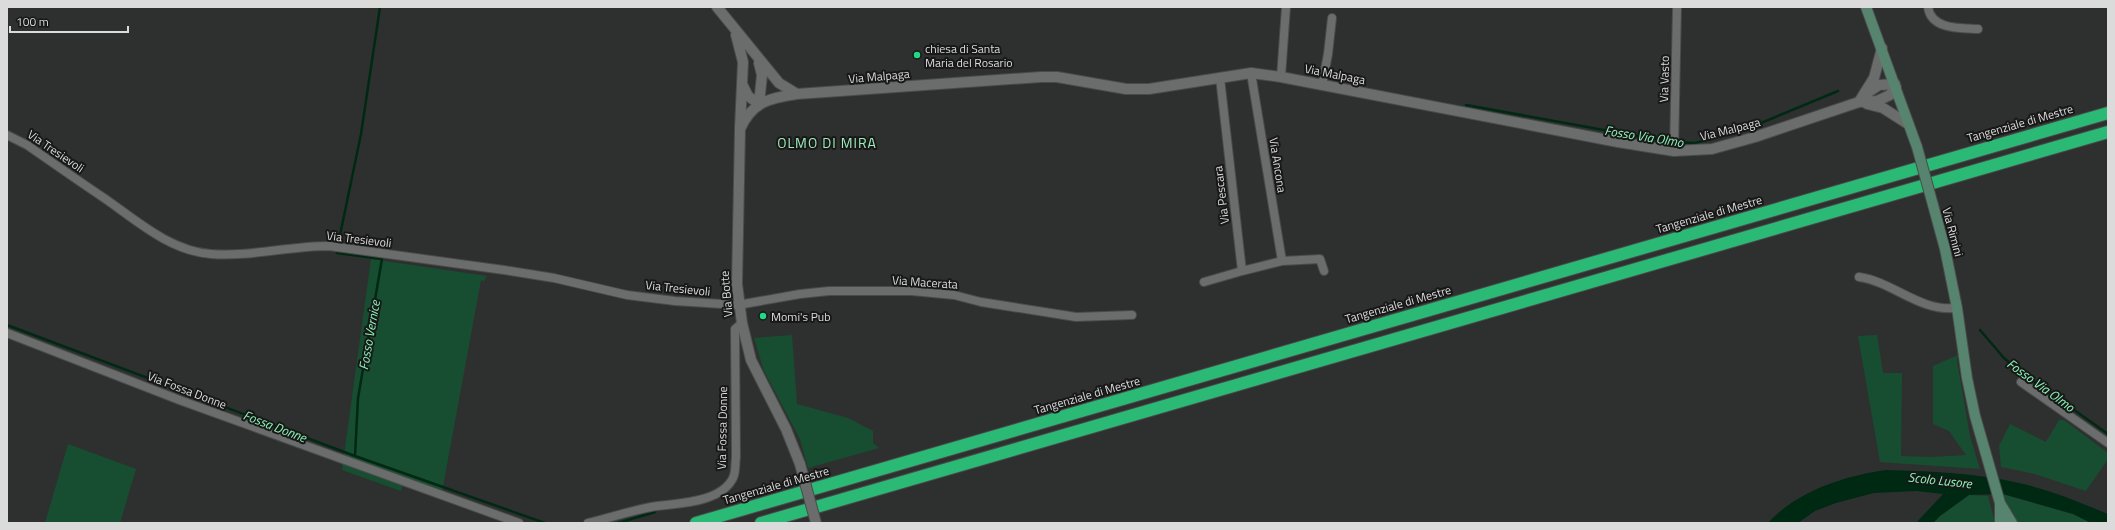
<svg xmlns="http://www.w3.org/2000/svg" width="2115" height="530" viewBox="0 0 2115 530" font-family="'Titillium Web',sans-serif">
<rect width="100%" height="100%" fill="#2e302f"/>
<!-- green -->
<path fill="#174e31" d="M371 259 487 276 484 281 481 280 442 492 403 481 401 491 342 470Z
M792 335 797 404 848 418 873 431V443L879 448 808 468 800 439 764 371 754 338Z
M1877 335 1883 373H1902L1901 456 1931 457 1966 455 1949 431 1933 424V366L1958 355 1957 361 1970 436 1980 469 1880 462 1858 336Z
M2059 420H2064L2108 453V459L2086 491 2035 474 2001 467 1999 446 2010 424 2046 442Z
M68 444 136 469 120 523H45Z
M2002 494 2073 514 2091 523H2017Z
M1969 495 1988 496 1995 523H1933L1940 516Z"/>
<!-- water -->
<path fill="#002914" d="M1886 470C1930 471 1976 473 2019 483 2050 490 2079 502 2108 514V523H2091L2073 514 2003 494 1969 495 1940 516 1933 523H1916L1943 494 1916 491 1874 493 1836 503 1815 511 1798 523H1768C1797 491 1844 476 1886 470Z"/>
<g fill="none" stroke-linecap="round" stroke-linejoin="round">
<!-- stream -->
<path stroke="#002914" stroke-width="2.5" d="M1466 105 1670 142 1695 143 1744 130 1838 91
M340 235 361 134 380 7
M337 253 382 259 358 398 355 456
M7 325 355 456 545 523
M1980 330 2004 358 2018 370 2108 434
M618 523 655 512"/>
<!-- minor casing -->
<g stroke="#494b4a" stroke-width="10">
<path id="minor" d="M1928 7C1931 30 1961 28 1978 29
M1251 73 1282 261 1320 259 1324 271
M1281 77 1286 7
M1322 85 1328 54 1332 18
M7 135 27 145C53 163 80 182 107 200 138 222 171 251 211 254 250 257 289 246 329 246L504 270 554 278 627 295 675 301 738 305 800 294 829 291H912L954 295 981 302 1076 317 1132 315
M1674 151 1677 7
M1242 271 1282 261
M1859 277C1894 282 1919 312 1957 308
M1204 282 1242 271 1220 78
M7 333 182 401 519 523
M2021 382 2108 443
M588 523C609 518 630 511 651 507 675 503 720 504 733 478 736 472 735 464 736 457L735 329 742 323"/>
</g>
<!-- tertiary casing -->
<g stroke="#494b4a" stroke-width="12">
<path id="tertiary" d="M717 7 779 83 797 94
M736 35 743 62 740 128
M742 84 748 96 759 104
M1867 93 1879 85 1895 84
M1859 102 1874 78 1882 48
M759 104 762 75 759 63
M1867 104 1883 108 1908 124
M800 464 786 429 751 360 742 323 737 284 740 129C752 102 769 98 797 94L1041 77H1057L1126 89H1149L1251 73 1281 77 1618 142 1674 151 1712 149 1755 137 1859 102 1877 101 1890 95 1896 87"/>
</g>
<!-- secondary casing -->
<g stroke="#494b4a" stroke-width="12">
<path id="secondary" d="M1866 7 1917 147
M1933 205 1945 249 1957 308 1967 378 1975 416 2000 503 2012 523
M2000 503V523"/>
</g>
<!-- motorway casing -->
<g stroke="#494b4a" stroke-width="14">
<path id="motorway" d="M696 523 2108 113
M761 523 2108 132"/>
</g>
<!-- minor -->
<use href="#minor" stroke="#6a6d6b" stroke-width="8"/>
<!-- tertiary -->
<use href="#tertiary" stroke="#6a6d6b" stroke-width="10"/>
<!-- secondary -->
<use href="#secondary" stroke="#57846e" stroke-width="10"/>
<!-- motorway -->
<use href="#motorway" stroke="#2bba76" stroke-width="12"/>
<!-- tertiary-bridge casing -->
<g stroke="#494b4a" stroke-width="12" stroke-linecap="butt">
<path id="tertiary-bridge" d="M800 464 816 523"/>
</g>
<!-- secondary-bridge casing -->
<g stroke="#494b4a" stroke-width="12" stroke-linecap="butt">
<path id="secondary-bridge" d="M1917 147 1933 205"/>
</g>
<!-- tertiary-bridge -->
<use href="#tertiary-bridge" stroke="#6a6d6b" stroke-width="10"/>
<!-- secondary-bridge -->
<use href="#secondary-bridge" stroke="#57846e" stroke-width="10"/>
</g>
<!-- markers -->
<g fill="#21d887" stroke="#171817" stroke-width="1.5">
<circle cx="917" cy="55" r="4"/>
<circle cx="763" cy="316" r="4"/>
</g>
<g text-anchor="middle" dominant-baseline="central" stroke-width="4" stroke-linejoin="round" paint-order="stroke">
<!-- poi labels -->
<g font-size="12" fill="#dadbda" stroke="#171817" text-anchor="start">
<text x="925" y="48">chiesa di Santa<tspan x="925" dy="14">Maria del Rosario</tspan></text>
<text x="771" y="316">Momi's Pub</text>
</g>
<!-- street labels -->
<g font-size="12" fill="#dadbda" stroke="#171817">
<text transform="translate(1335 74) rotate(11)">Via Malpaga</text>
<text transform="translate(879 76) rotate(-5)">Via Malpaga</text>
<text transform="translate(1664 79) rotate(-89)">Via Vasto</text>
<text transform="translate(2020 123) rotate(-16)">Tangenziale di Mestre</text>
<text transform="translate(1730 129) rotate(-14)">Via Malpaga</text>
<text transform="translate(56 151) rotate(34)">Via Tresievoli</text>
<text transform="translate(1278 165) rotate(81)">Via Ancona</text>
<text transform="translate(1221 195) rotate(-97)">Via Pescara</text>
<text transform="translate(1709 214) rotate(-16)">Tangenziale di Mestre</text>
<text transform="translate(1953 232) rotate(75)">Via Rimini</text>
<text transform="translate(359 239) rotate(7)">Via Tresievoli</text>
<text transform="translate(925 282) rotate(4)">Via Macerata</text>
<text transform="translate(678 288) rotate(6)">Via Tresievoli</text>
<text transform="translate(726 294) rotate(-95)">Via Botte</text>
<text transform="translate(1398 304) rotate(-16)">Tangenziale di Mestre</text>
<text transform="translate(187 390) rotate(21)">Via Fossa Donne</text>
<text transform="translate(1087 395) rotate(-16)">Tangenziale di Mestre</text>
<text transform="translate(722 428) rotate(-89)">Via Fossa Donne</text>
<text transform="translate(776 485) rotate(-16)">Tangenziale di Mestre</text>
</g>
<!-- water labels -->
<g font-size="13" font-style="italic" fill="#8df8b9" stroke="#171817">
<text transform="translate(1644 136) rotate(9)">Fosso Via Olmo</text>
<text transform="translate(369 335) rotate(-80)">Fosso Vernice</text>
<text transform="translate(2041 385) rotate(36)">Fosso Via Olmo</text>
<text transform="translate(275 426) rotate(21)">Fossa Donne</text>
<text transform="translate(1940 480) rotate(6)">Scolo Lusore</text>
</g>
<!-- quarter labels -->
<g font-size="14" letter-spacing="1" fill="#9febbc" stroke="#171817">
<text x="827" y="142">OLMO DI MIRA</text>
</g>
</g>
<!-- border -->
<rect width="2115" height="530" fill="none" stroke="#dadbda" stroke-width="16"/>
<!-- scale -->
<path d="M10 26v6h118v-6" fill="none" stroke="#dadbda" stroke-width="2"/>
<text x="16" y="26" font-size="12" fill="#dadbda" stroke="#171817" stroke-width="3" paint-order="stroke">100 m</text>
</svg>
